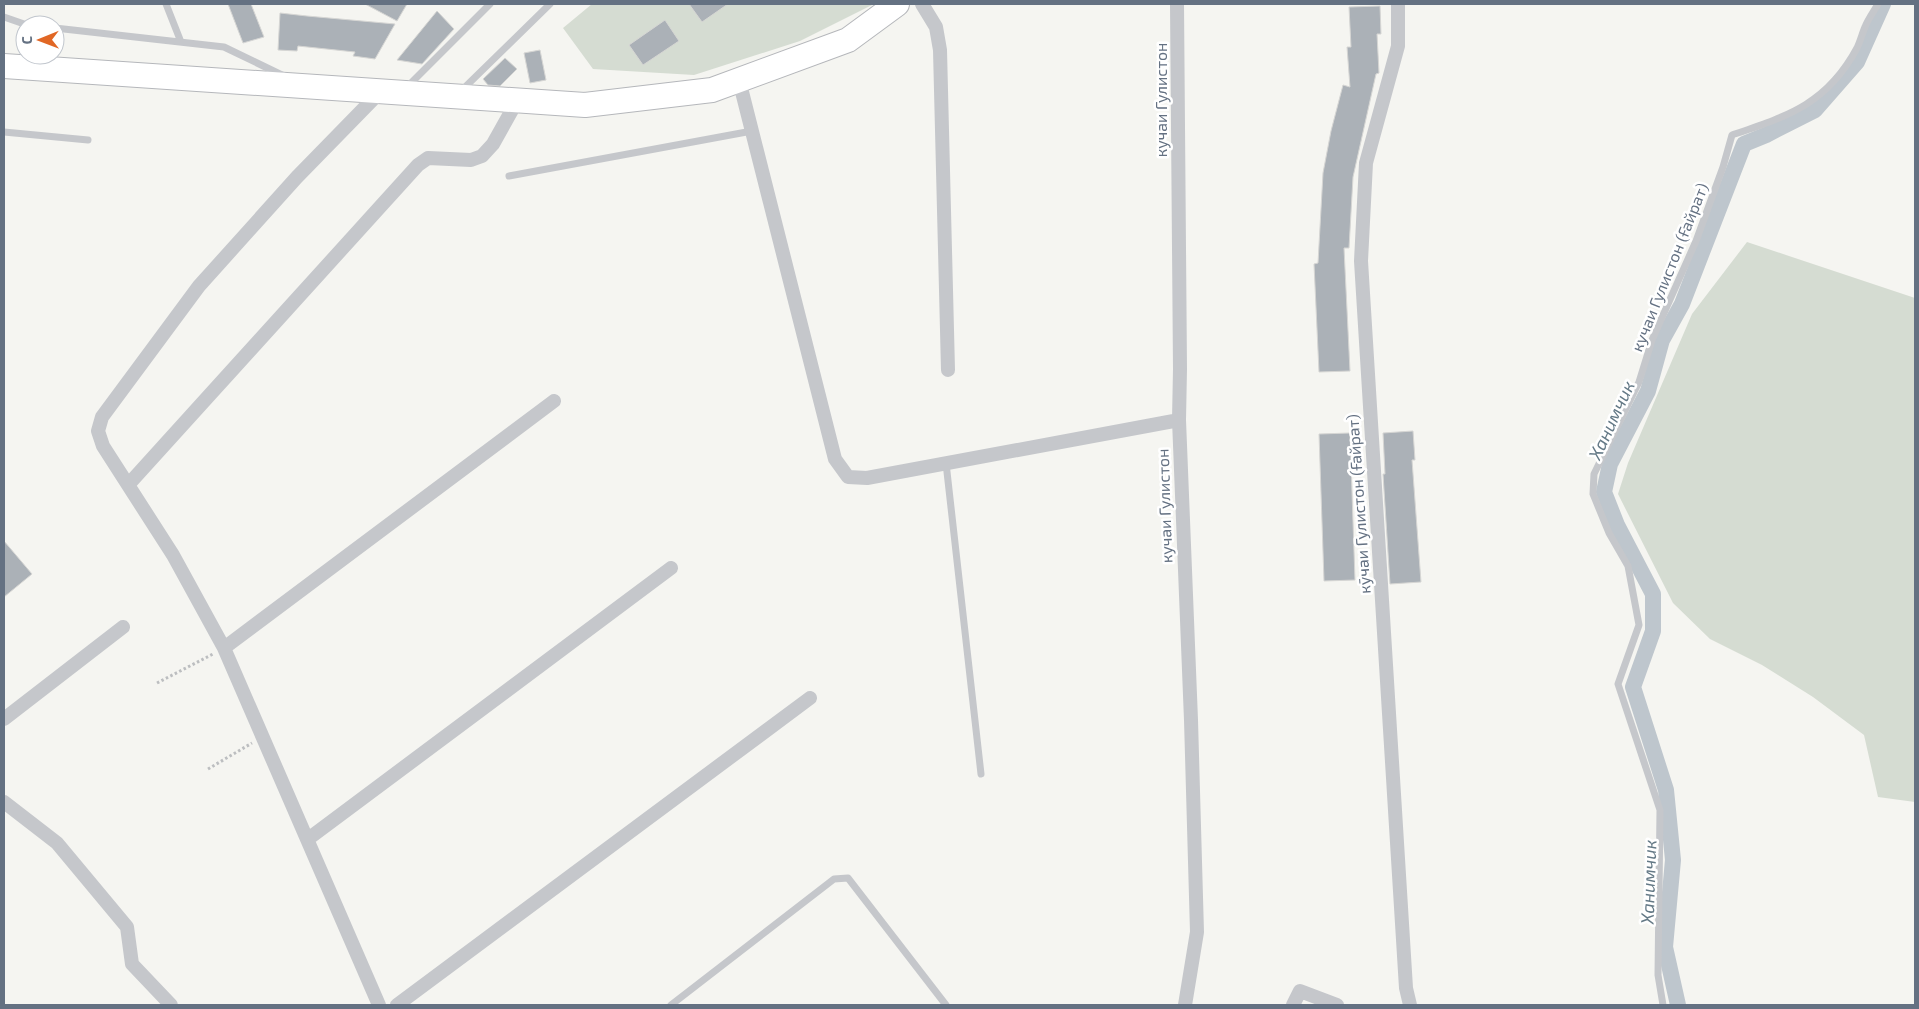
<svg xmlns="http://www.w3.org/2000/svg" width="1919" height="1009" viewBox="0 0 1919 1009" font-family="'Exo 2',sans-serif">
<rect width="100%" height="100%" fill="#f5f5f1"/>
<!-- green -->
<path fill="#d5dcd2" d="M592 4H874L800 41 694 75 593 69 563 28Z
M1747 242 1915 298V802L1878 797 1864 735 1813 697 1762 665 1710 639 1673 603 1618 494 1628 463 1692 314Z"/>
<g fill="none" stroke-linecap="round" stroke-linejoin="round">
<!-- canal -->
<path stroke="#bec6cd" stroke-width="16" d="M1678 1005 1665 947 1673 860 1666 790 1633 687 1653 631V594L1617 525 1604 492 1610 464 1648 391 1662 340 1682 304 1744 144 1766 135 1815 110 1857 62 1883 4"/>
</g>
<!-- building -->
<path fill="#abb1b7" stroke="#d6d6d4" d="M228 4H251L264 37 243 43Z
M365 4H407L397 21Z
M689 4H728L702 22Z
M1380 6 1381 34H1377L1379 73 1376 74 1353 177 1349 248H1344L1350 371 1319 372 1314 264 1318 263 1323 173 1331 131 1343 85 1350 87 1347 47H1351L1349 7Z
M437 11 454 29 422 64 397 60Z
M280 13 307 16 395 24 375 59 353 56 355 52 298 46 297 51 278 50Z
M665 20 679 41 643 65 629 45Z
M540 50 546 80 530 83 524 53Z
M505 58 517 69 500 86 488 85 483 79Z
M1413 431 1415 460H1412L1421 582 1390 584 1383 474H1385L1383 433Z
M1350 433 1355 580 1324 581 1319 434Z
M4 541 32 574 4 597Z"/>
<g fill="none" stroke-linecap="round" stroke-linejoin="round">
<!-- trunk casing -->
<g stroke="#b5b7bb" stroke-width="26">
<path id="trunk" d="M4 66 585 105 712 90 848 40 897 4"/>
</g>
<!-- path -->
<path stroke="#bcbec0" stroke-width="3" stroke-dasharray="2.5 2.5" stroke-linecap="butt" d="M157 683 213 654
M208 769 252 743"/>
<!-- service -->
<path stroke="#c5c7cb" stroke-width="7" d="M166 4 181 42
M4 17 27 25
M55 28 224 47 284 76
M406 88 490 4
M461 91 550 4
M4 132 88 140
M509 176 752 131
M946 463 981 774
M671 1005 834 879 848 878 946 1005
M1663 1005 1658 975 1660 810 1618 684 1639 625 1628 566 1609 533 1593 494 1594 474 1639 382 1652 340 1696 241 1723 167 1732 135C1788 116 1827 104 1857 48 1860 42 1862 34 1865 27 1868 19 1874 11 1878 4"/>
<!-- minor -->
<path stroke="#c5c7cb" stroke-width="14" d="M922 4 936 27 940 50 948 370
M1177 4 1180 369 1179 420 1191 720 1197 932 1185 1005
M1398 4V46L1366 163 1361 261 1406 988 1410 1005
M739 80 835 459 848 477 867 478 1179 420
M128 485 418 165 428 158 471 160 482 156 493 144 517 101
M224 648 554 401
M4 719 123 627
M4 802 57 843 127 927 132 964 171 1005
M308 839 671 568
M379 1005 224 648 173 555 103 446 98 431 102 417 199 286 297 177 380 92
M397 1005 810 698
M1293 1005 1300 991 1337 1005"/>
<!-- trunk -->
<use href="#trunk" stroke="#fff" stroke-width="24"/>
</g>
<g text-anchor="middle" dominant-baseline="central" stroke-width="5" stroke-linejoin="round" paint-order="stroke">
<!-- street labels -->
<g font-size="16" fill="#647182" stroke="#fff">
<text transform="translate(1160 100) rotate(-90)">кучаи Гулистон</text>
<text transform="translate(1669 267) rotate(-68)">кучаи Гулистон (Ғайрат)</text>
<text transform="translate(1358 504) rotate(-94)">кӯчаи Гулистон (Ғайрат)</text>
<text transform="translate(1164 506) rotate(-92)">кучаи Гулистон</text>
</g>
<!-- water labels -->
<g font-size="18" font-style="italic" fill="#647986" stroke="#fff">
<text transform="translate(1611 420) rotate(-65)">Ханимчик</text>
<text transform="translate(1648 882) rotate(-88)">Ханимчик</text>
</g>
</g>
<!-- border -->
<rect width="1919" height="1009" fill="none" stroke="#647182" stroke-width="10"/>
<!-- north arrow -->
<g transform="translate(40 40) rotate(269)"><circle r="24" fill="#ffffff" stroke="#c1c6cd"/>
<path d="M0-4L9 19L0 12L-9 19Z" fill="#e16725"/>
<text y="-8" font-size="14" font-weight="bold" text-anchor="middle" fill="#647182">С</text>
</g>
</svg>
